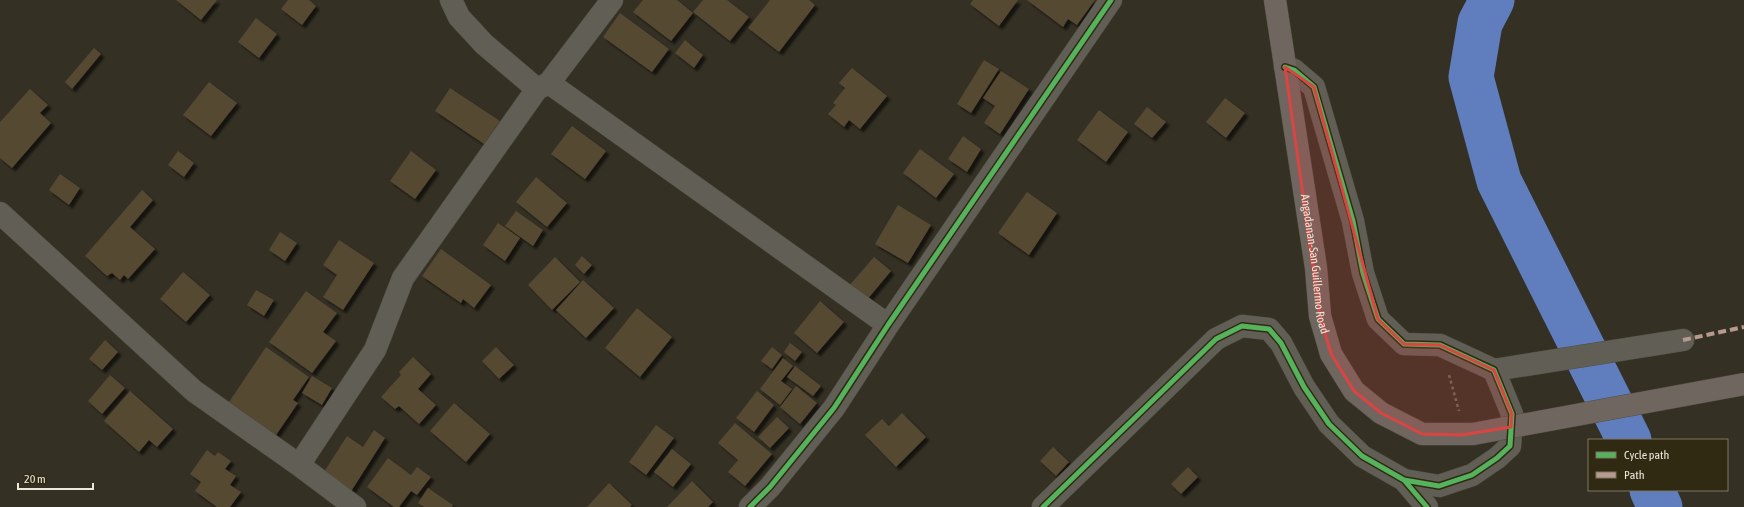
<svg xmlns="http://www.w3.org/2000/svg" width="1744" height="507" viewBox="0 0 1744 507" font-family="'Asap Condensed',sans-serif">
<defs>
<filter id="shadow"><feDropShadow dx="3.5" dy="3.5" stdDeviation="1" flood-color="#0009"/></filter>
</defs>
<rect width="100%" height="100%" fill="#343024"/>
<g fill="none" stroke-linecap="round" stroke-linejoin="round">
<!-- river -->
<path stroke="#607ebe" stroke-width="45" d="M1492 0 1480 23 1471 77 1499 181 1629 440
M1652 490 1660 507"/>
</g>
<!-- building -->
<path fill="#564833" filter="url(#shadow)" d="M176 0H217L201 20Z
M288 0H309L316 6 302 25 281 9Z
M643 0H677L693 13 671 41 633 12Z
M703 0H727L749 17 730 41 693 12Z
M770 0H809L815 5 779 52 748 28Z
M973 0H1018L999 26 970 4Z
M1027 0H1095L1077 25 1068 19 1063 27Z
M620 13 669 49 652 72 603 37Z
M256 18 277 34 259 58 238 42Z
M685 40 703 55 694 68 675 53Z
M94 48 101 54 72 89 65 82Z
M984 60 999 69 971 113 957 104Z
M852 68 887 96 860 129 849 120 844 127 828 114 836 105 833 103 845 88 839 83Z
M1001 71 1029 89 1000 134 984 123 995 106 983 98Z
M209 82 237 103 211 136 183 115Z
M450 88 500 121 484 144 435 111Z
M30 89 48 105 40 113 51 123 12 168 0 158V122Z
M1225 98 1245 113 1226 138 1206 122Z
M1147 107 1166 122 1152 138 1134 124Z
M1099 110 1128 132 1106 162 1077 140Z
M572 126 606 151 585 179 551 154Z
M963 136 981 149 967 172 948 159Z
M920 149 954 174 936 198 903 173Z
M178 151 194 163 184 177 168 165Z
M411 151 436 170 415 199 390 181Z
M60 174 80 188 69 205 49 190Z
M536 177 567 203 547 227 516 202Z
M142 190 153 200 130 227 155 249 128 279 124 275 120 280 112 273 107 276 85 256Z
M1027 192 1057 213 1029 255 998 233Z
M898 205 931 225 908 263 875 244Z
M516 211 543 230 533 246 505 226Z
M498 223 520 238 505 261 483 245Z
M280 232 297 243 285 261 269 250Z
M339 240 374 263 343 310 323 297 337 275 323 265Z
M441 249 491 285 474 308 463 299 461 303 422 276Z
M582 256 592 265 584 274 575 265Z
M555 257 580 282 552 310 528 285Z
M874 257 891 271 866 301 849 286Z
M183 272 210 295 186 322 160 299Z
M583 280 614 308 586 338 556 310Z
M256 290 274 300 264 316 247 305Z
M306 291 337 313 323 332 336 341 312 373 269 342Z
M820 301 844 322 817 353 794 333Z
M637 308 672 337 640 377 605 348Z
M105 340 118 352 102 370 89 359Z
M790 343 802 352 795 361 784 352Z
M266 347 309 377 293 400 298 403 276 435 229 402Z
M496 347 514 365 499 379 482 361Z
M772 347 782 355 772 369 761 361Z
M413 357 431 374 418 389 436 405 419 424 399 406 395 409 381 397 401 375 399 372Z
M783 358 793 366 781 381 792 389 780 405 760 389Z
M795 366 821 386 813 396 787 377Z
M110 375 125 388 102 414 88 401Z
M312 376 332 388 322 405 302 393Z
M796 386 817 403 800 424 780 407Z
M130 391 173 429 157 447 149 440 139 452 104 421Z
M757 391 774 405 754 432 736 418Z
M454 403 490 434 466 462 430 431Z
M902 413 926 437 896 467 865 435 882 419 889 426Z
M777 417 789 428 770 448 758 437Z
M735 423 772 454 745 486 728 472 738 460 718 443Z
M656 425 674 438 646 475 629 462Z
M374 430 385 438 350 493 322 475 347 436 363 447Z
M1053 447 1069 462 1056 476 1040 461Z
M672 449 691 464 673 487 654 472Z
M207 450 215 456 218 452 231 461 225 469 236 476 230 485 241 492 230 507H217L195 491 201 482 190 474Z
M388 458 411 475 417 467 431 477 417 495 411 491 399 507H394L367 487Z
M1188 467 1198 477 1181 494 1171 484Z
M692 481 713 502 708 507H667Z
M609 483 632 505 630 507H587Z
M428 488 453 505 452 507H424L418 503Z"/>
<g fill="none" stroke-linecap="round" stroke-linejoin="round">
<!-- minor casing -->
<g stroke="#514e43" stroke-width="23">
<path id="minor" d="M451 0 459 17 484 44 537 89
M612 0 549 83 888 325
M1285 67 1294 70 1314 87 1353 221 1363 273 1378 319 1404 344 1440 345 1494 370 1512 414 1510 446 1497 458 1472 475 1439 486 1404 480
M0 213 194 391 299 465 355 507
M1494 370 1683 340
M299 465 375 350 403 278 537 89 549 83
M750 507 770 487 834 408 888 325 1111 0
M1043 507 1216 339 1242 326 1269 329 1281 343 1304 387 1329 424 1362 456 1404 480 1427 507"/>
</g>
<!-- major casing -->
<g stroke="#514e43" stroke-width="23">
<g id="major">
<path id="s1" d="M1275 0 1316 268 1320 316 1331 354 1354 391 1381 413 1422 434H1473"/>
</g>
</g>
<!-- path -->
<path stroke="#6a675f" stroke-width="2.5" stroke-dasharray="3 3" stroke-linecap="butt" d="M1449 375 1459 411"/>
<!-- minor -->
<use href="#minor" stroke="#615e55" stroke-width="22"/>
<!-- major -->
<use href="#major" stroke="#706660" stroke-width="22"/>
<!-- major-bridge casing -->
<g stroke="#514e43" stroke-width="23" stroke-linecap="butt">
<path id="major-bridge" d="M1473 434 1744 384"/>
</g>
<!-- major-bridge -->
<use href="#major-bridge" stroke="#706660" stroke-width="22"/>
<!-- quiet -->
<path stroke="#b69a8f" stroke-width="4" stroke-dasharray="8 4" stroke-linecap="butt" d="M1683 340 1744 327"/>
<!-- cycleway casing -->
<g stroke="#312a13" stroke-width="8">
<path id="cycleway" d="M1285 67 1294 70 1314 87 1353 221 1363 273 1378 319 1404 344 1440 345 1494 370 1512 414 1510 446 1497 458 1472 475 1439 486 1404 480
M750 507 770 487 834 408 888 325 1111 0
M1043 507 1216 339 1242 326 1269 329 1281 343 1304 387 1329 424 1362 456 1404 480 1427 507"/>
</g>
<!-- cycleway -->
<use href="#cycleway" stroke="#56b35d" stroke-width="5"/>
</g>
<!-- marked area -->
<path fill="#d94543" fill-opacity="0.2" stroke="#d94543" stroke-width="3" stroke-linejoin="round" d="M1285 67 1314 87 1378 319 1404 344 1440 345 1494 370 1512 414 1511 427 1462 435 1422 434 1381 413 1354 391 1331 354 1320 316Z"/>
<g text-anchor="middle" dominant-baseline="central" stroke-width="4" stroke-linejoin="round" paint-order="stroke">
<!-- street labels -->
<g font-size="12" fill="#ece8da" stroke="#312a13">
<text stroke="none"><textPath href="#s1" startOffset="267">Angadanan-San Guillermo Road</textPath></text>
</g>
</g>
<!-- legend -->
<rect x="1588" y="439" width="140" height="52" fill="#312a13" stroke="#7c7663"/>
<rect x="1596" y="452" width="20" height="6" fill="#56b35d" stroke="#7c7663"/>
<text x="1624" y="459" font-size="12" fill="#ece8da">Cycle path</text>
<rect x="1596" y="472" width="20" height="6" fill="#b69a8f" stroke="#7c7663"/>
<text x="1624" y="479" font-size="12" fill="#ece8da">Path</text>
<!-- scale -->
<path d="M18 483v6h75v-6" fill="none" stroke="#ece8da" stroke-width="2"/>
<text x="24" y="483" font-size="12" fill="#ece8da" stroke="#312a13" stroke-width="3" paint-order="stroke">20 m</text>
</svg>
